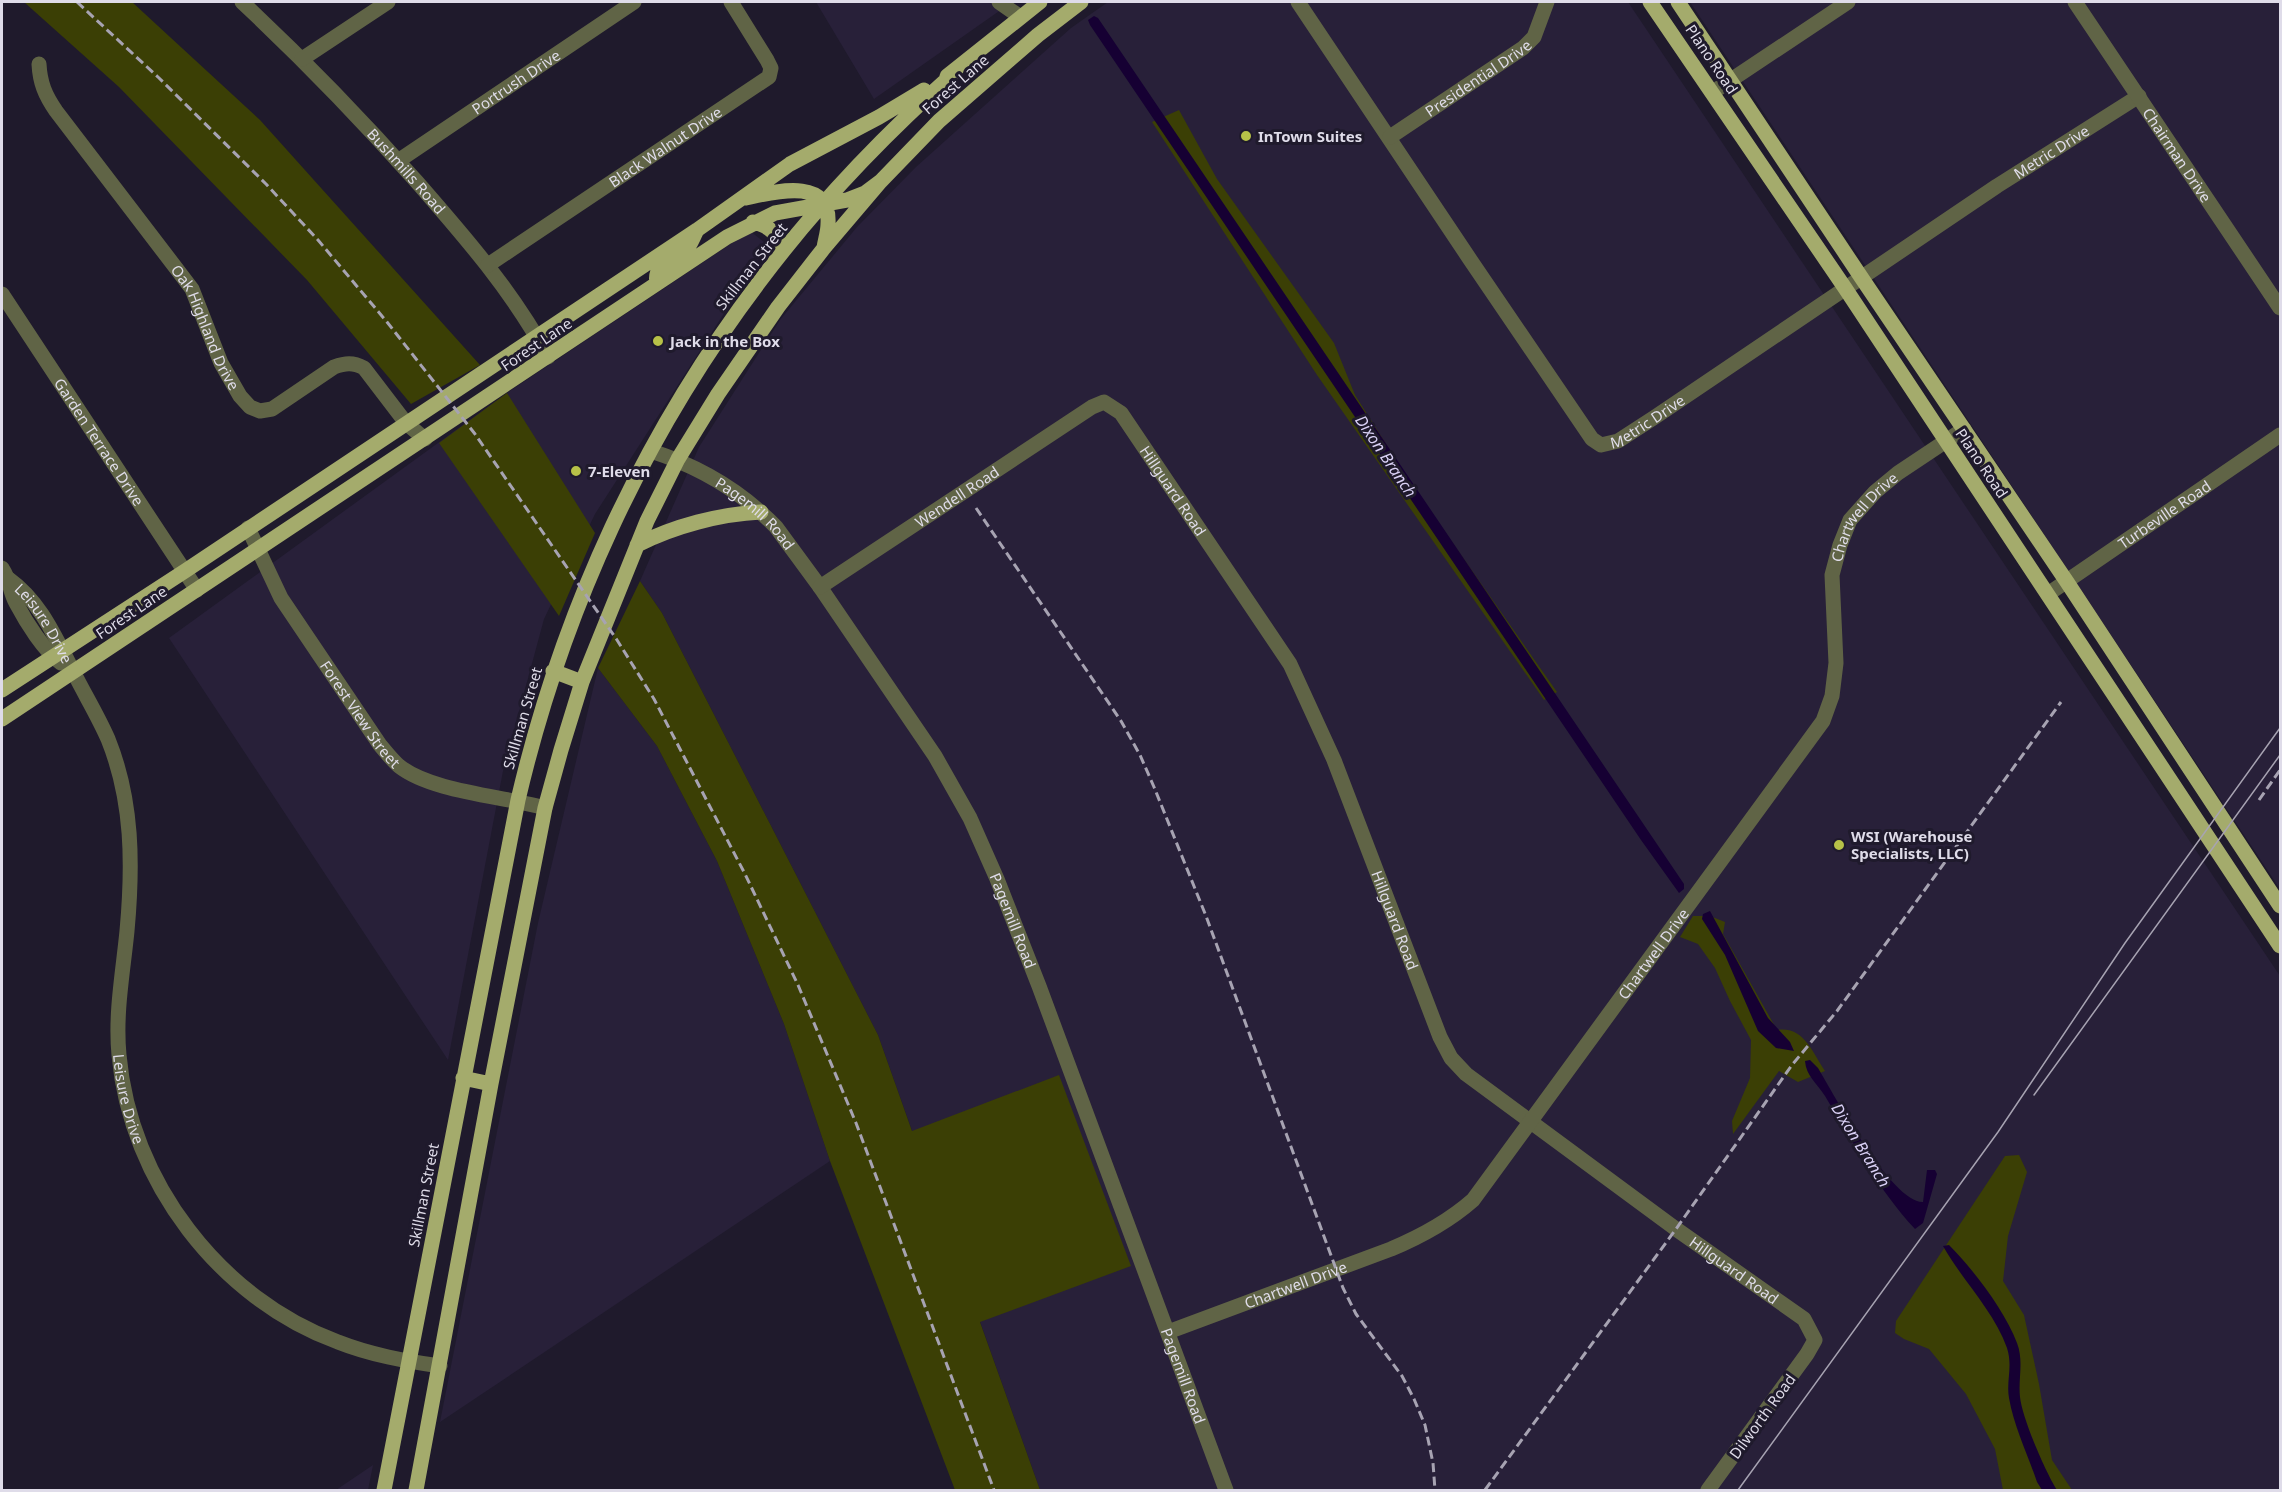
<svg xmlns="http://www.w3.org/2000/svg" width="2282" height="1492" viewBox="0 0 2282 1492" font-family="'Noto Sans',sans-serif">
<rect width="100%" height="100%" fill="#1f1a2c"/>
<!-- built -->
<path fill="#282039" d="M816 2H1012L874 99Z
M1108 2H1628L2280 976V1490H1040L878 1035 662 613 640 581 699 447 780 320 857 227 916 167 1071 28Z
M1690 2H2280V890V889Z
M750 231 768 245 595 514 544 619 503 771 448 1060 169 638 507 393Z
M598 668 657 746 717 861 784 1024 830 1161 440 1422 538 923Z
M373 1465 368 1490H336Z"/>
<!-- green -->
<path fill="#3b3f05" d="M24 2H132L260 120 480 365 411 404 307 280 119 87Z
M1179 110 1217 179 1334 343 1355 395 1412 485 1557 692 1544 700 1317 375 1152 122Z
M507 393 595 533 559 616 439 443Z
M640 581 662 613 878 1035 912 1131 1059 1075 1131 1266 980 1322 1040 1490H955L830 1161 784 1024 717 861 657 746 598 668Z
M1693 916H1710L1725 922 1723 934 1777 1030C1804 1026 1812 1052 1825 1071L1798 1082 1779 1071 1733 1134 1732 1121 1750 1078 1751 1040 1730 1001 1715 968 1698 944 1680 937Z
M2019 1155 2027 1172 2008 1236 2003 1281 2024 1315 2039 1384 2052 1460 2072 1490H2003L1995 1449 1966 1394 1929 1349 1904 1339 1895 1333 1896 1321 2005 1156Z"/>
<!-- water -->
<path fill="#160033" d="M1094 16 1098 18 1684 884V889L1679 893 1641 840 1090 25 1088 20Z
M1710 911 1768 1018 1790 1042 1794 1051 1776 1048 1758 1031 1725 955 1702 919 1703 914Z
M1810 1060 1818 1068C1834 1095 1892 1203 1923 1202L1927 1170H1935L1937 1174 1923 1223 1915 1229C1878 1189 1853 1142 1825 1096 1817 1083 1806 1076 1805 1061Z
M1949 1245C1973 1269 2005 1311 2017 1343 2024 1361 2018 1379 2020 1397 2022 1418 2046 1473 2057 1490H2042L2037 1482C2028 1455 2014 1427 2009 1398 2006 1381 2013 1367 2007 1348 1994 1311 1962 1280 1943 1246Z"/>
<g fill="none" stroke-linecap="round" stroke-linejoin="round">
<!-- minor -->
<g stroke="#606446" stroke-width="15">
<path id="s1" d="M242 2C303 59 361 119 417 182 465 237 513 292 548 357"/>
<path d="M999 2 1019 16"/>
<path id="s2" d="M1298 2 1469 258 1592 439 1601 445 1618 441 1655 417 1997 186 2139 96"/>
<path id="s3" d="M2075 2 2280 308"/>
<path d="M302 59 388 2"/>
<path id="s4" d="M39 64C40 83 45 95 56 111L192 289 221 363 240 396 250 407 260 411 272 409 334 367C345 363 353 362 364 368L406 423 425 439"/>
<path d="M1713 92 1848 2"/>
<path id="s5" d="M1390 137 1523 48 1534 37 1547 2"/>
<path id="s6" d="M398 161 634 2"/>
<path id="s7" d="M488 265 769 77 771 68 767 60 731 2"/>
<path id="s8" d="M2 294 197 590"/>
<path id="s9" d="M651 451C698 466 742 492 776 527L820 587 935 756 970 818 997 879 1039 986 1226 1490"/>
<path id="s10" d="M248 528 281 598 380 745C386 752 392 760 399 766 432 792 503 796 545 808"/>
<path d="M2 568C11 582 9 590 16 603 26 622 44 651 61 663"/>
<path id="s11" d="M9 579C41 602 56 639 74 673 85 695 98 716 108 739 133 801 133 865 127 931 123 972 115 1013 119 1055 130 1181 220 1299 338 1342 371 1355 405 1361 440 1366"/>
<path id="s12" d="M820 587 1092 407 1104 402 1121 413 1290 664 1334 760 1440 1037 1451 1058 1466 1074 1676 1229 1804 1319 1815 1340 1807 1354 1708 1490"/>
<path id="s13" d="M2048 594 2280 435"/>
<path id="s14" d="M1168 1332 1391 1249C1422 1236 1448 1222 1473 1200L1823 721 1832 696 1836 663 1832 575 1840 545 1850 520 1875 492 1898 473 1964 429"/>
</g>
<!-- major -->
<path stroke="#a4ab6c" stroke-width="15" d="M1650 2 1845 288 2280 946
M1678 2 1861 277 2067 582 2280 906
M947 76 1040 2
M746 198C774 192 831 176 828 224 828 232 825 240 824 248
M753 222C773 227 779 235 780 255
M657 283C653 263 674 262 686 250 690 246 693 238 696 232
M637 545C674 526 720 514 761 512
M553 671 582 682
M2 690 185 571 697 230 790 164 879 117 924 90
M2 719 727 237 775 213 847 200 865 193 881 181 939 121 1038 35 1081 2
M463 1078 491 1084
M384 1490 518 800C562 612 643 435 760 281 817 205 884 135 955 72
M416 1490 491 1084 545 808 561 750 582 682 647 521 678 459 718 394 778 307 824 248 881 181"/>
<!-- tram -->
<path stroke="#a7a3b2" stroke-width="1.5" d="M2034 1095 2280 755
M1738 1490 1998 1132 2125 943 2280 728"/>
<!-- rail -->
<path stroke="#a7a3b2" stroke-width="3" stroke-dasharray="9 4.5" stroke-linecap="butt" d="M77 2 159 78 266 184 318 240 387 322 475 434 617 640 654 699 745 874 798 985 856 1123 994 1490
M976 508 1121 721 1140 755 1154 787 1206 916 1343 1288 1356 1314 1402 1376 1414 1399 1425 1425 1433 1463 1435 1490
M2259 800 2280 770
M1485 1490 1676 1229 1792 1065 1837 1011 2061 702"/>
</g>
<!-- markers -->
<g fill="#b7c148" stroke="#1f1a2c" stroke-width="2">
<circle cx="1246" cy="136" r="6"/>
<circle cx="658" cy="341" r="6"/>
<circle cx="576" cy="471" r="6"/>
<circle cx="1839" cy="845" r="6"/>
</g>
<g text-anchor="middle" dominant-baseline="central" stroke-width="6" stroke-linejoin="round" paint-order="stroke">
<!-- street labels -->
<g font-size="15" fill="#dfdce9" stroke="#1f1a2c">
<text transform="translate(1712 59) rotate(56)">Plano Road</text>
<text stroke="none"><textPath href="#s5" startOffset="106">Presidential Drive</textPath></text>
<text stroke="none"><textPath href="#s6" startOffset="142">Portrush Drive</textPath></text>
<text transform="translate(955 84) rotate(-41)">Forest Lane</text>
<text stroke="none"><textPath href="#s7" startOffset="213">Black Walnut Drive</textPath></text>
<text stroke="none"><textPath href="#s2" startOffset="1076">Metric Drive</textPath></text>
<text stroke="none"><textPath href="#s3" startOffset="184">Chairman Drive</textPath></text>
<text stroke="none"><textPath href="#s1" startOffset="236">Bushmills Road</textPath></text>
<text transform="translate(751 266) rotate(-52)">Skillman Street</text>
<text stroke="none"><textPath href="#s4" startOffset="315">Oak Highland Drive</textPath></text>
<text transform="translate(536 344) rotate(-34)">Forest Lane</text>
<text stroke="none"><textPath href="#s2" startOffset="590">Metric Drive</textPath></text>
<text stroke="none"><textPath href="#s8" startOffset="177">Garden Terrace Drive</textPath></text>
<text transform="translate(1982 463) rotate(56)">Plano Road</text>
<text stroke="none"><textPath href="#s12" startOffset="453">Hillguard Road</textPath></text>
<text stroke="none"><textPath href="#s12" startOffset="164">Wendell Road</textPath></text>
<text stroke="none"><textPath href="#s9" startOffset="123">Pagemill Road</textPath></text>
<text stroke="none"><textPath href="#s13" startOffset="141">Turbeville Road</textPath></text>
<text stroke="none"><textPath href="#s14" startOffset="1143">Chartwell Drive</textPath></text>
<text transform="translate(131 612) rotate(-34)">Forest Lane</text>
<text stroke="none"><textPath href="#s11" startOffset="57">Leisure Drive</textPath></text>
<text stroke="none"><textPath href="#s10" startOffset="218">Forest View Street</textPath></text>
<text transform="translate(522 718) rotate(-74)">Skillman Street</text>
<text stroke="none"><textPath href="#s9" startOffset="609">Pagemill Road</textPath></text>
<text stroke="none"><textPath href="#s12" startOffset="939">Hillguard Road</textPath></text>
<text stroke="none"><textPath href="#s14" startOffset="639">Chartwell Drive</textPath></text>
<text stroke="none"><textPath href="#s11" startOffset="554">Leisure Drive</textPath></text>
<text transform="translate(423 1195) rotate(-79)">Skillman Street</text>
<text stroke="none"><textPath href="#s12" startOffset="1442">Hillguard Road</textPath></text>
<text stroke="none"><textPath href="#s14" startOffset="136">Chartwell Drive</textPath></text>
<text stroke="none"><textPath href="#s9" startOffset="1095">Pagemill Road</textPath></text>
<text transform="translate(1762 1416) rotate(-54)">Dilworth Road</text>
</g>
<!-- poi labels -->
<g font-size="15" font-weight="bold" fill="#dfdce9" stroke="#1f1a2c" text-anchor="start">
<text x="1258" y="136">InTown Suites</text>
<text x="670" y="341">Jack in the Box</text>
<text x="588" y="471">7-Eleven</text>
<text x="1851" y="836">WSI (Warehouse<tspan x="1851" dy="17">Specialists, LLC)</tspan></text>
</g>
<!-- water labels -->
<g font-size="16" font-style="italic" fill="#d9d0f5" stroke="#1f1a2c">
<text transform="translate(1386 456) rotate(56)">Dixon Branch</text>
<text transform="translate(1861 1145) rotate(58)">Dixon Branch</text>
</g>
</g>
<!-- border -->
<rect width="2282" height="1492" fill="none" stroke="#dfdce9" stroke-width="6"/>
</svg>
